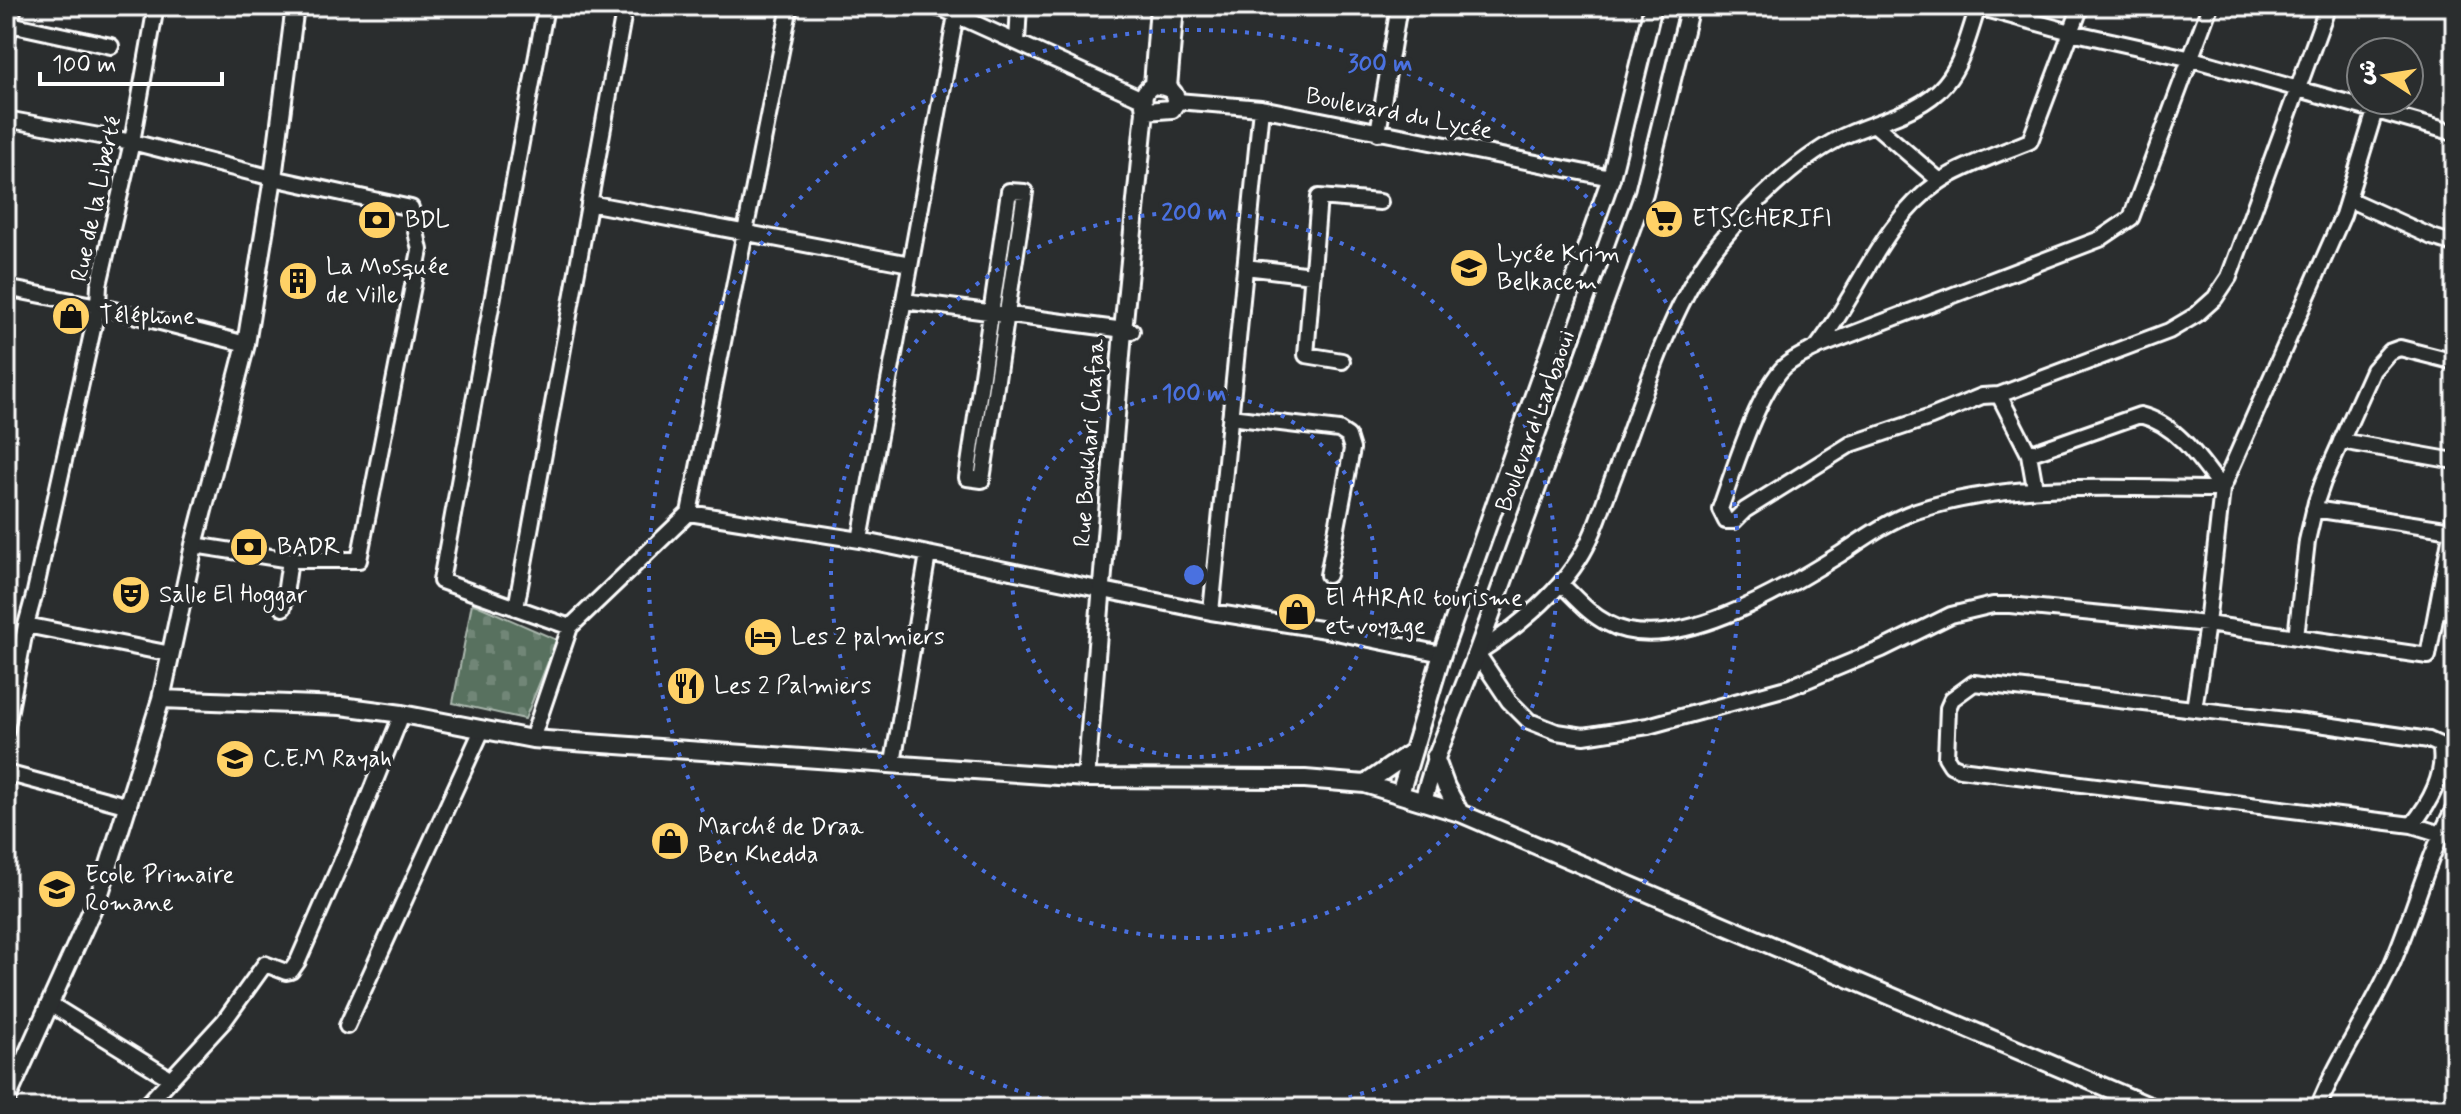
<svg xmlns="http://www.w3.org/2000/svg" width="2461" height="1114" viewBox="0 0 2461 1114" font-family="Mynerve,'Playpen Sans Arabic',sans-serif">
<defs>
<pattern id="cemetery-stones" width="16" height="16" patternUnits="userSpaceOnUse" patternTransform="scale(2)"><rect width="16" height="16" fill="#58715f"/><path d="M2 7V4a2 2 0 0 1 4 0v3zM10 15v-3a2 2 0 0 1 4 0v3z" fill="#718677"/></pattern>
</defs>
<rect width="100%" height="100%" fill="#2a2d2e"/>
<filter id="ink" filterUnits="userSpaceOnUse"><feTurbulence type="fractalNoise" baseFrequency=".0125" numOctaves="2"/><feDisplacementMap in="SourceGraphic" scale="16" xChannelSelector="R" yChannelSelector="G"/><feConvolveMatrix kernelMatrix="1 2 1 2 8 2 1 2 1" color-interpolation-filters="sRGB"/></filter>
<g filter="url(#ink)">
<!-- cemetery -->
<path fill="url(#cemetery-stones)" stroke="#acb8af" stroke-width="2" d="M472 603 557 640 525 719 453 703Z"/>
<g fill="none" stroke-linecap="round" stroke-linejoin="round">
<!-- minor casing -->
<g stroke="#fff" stroke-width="20">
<path id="minor" d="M546 6 441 581 570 627
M790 6 689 513 860 540 956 15
M931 6 943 9 1142 99
M1975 6 2071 32 2192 59 2455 133
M2210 6 2131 218 2100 239 1818 347C1807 353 1794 358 1785 366 1758 391 1733 473 1720 509L1726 521H1734L1745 510 1851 444 1931 417 1982 396 1999 395 2169 331 2196 315 2215 298 2229 277 2328 6
M1978 7C1969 33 1963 63 1945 84 1919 115 1872 121 1838 139 1796 161 1749 207 1719 243 1670 303 1640 408 1612 481 1602 507 1594 536 1579 559 1554 598 1516 628 1477 653L1509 701 1529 721 1557 732 1584 736 1648 726 1790 687 1882 649 1951 615 1993 605H2010L2207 624 2428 656 2455 513
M10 24 111 46
M1017 42 1019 6
M6 43 14 6
M1177 101 1261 108 1611 178
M6 119 132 142 273 178 411 208 420 250 359 560H290
M1874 124 1940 181
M1378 133 1399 6
M1009 191 1025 192 982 480 967 478Z
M2348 199 2432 237 2455 244
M589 203 910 264
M1245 267 1312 275
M6 288 98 306 99 285 132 142 156 6
M904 301 1132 331
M1818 346C1859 293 1881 222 1939 182 1960 167 2004 152 2030 141L2081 6
M1342 361 1306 355 1319 197 1380 202
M1999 395 2029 454 2035 488
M1230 417 1339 430 1348 436 1352 449 1328 575
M2341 441 2455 461
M2029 454 2140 415C2177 424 2201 461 2222 489L2207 624 2194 709
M2314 509 2452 530
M860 540 1103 590 1211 612 1326 630 1442 654
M194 545 290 560 283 608
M1561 584C1576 598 1589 614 1607 623 1672 659 1787 587 1842 553 1866 537 1888 521 1916 511 2014 479 2120 489 2222 489L2343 215 2375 111
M516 608 625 6
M2438 609 2455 612
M1211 612 1261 108
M26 625 171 654
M2296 637 2307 541 2316 502 2323 482 2373 370 2389 352 2400 348 2455 362
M6 731 26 625 35 592 98 306 246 344
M532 739 570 627 689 513
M893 763 928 554
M6 773 129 806
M2412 825C2429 804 2447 773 2440 745L2429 740 2312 723 1974 683 1952 699 1948 708 1946 757 1951 765 1960 769 2412 825 2441 834
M50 1004 171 1079
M347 1026 482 730
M144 1108 224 1021 265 964 286 972 291 971 298 961 353 835 402 714
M2318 1108C2337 1059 2369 1015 2391 966 2414 914 2427 857 2455 807"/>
</g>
<!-- major casing -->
<g stroke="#fff" stroke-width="22">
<path id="major" d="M1153 85 1159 6
M1168 87 1175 6
M161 699 341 706 402 714 532 739 1086 778 1305 779 1365 784 1460 813 2154 1108
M1435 757 1446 787 1460 813
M1086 778 1123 331 1145 111C1143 99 1141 93 1153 85 1166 87 1173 87 1177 101L1172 109 1145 111
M1365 784 1413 751
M1400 794 1442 654 1611 178 1653 6
M1423 801 1436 758 1477 653 1644 193 1690 6
M6 1101 101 890 161 699 194 545 246 344 273 178 295 6"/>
</g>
<!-- minor -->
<use href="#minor" stroke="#2a2d2e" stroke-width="14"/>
<!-- major -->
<use href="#major" stroke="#2a2d2e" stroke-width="16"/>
</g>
</g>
<!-- distance rings -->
<g fill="none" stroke="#4a71e0" stroke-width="4" stroke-dasharray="4 8">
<circle cx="1194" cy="575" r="182"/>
<circle cx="1194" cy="575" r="363"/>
<path d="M1076 1107A545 545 0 1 1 1312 1107"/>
</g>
<!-- icons -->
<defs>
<g id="supermarket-disc" transform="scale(2)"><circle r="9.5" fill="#ffd166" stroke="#2a2d2e"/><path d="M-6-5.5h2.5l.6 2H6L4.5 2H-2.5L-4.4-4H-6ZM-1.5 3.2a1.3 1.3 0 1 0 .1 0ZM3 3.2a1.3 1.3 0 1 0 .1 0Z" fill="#111"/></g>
<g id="bank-disc" transform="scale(2)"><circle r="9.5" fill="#ffd166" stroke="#2a2d2e"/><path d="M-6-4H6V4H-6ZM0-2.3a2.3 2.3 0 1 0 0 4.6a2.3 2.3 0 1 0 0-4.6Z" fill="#111"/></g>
<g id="school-disc" transform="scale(2)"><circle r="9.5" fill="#ffd166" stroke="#2a2d2e"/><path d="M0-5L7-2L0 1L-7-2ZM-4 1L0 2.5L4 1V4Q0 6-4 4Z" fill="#111"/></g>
<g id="building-disc" transform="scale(2)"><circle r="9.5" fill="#ffd166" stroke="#2a2d2e"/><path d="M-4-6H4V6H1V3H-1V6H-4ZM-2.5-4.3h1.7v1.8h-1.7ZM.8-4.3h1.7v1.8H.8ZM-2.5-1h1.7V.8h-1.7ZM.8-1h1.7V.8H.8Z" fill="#111"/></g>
<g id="shop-disc" transform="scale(2)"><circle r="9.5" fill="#ffd166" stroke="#2a2d2e"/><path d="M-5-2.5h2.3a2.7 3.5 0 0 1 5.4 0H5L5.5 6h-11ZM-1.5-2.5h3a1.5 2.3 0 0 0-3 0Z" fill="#111"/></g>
<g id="theatre-disc" transform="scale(2)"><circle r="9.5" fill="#ffd166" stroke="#2a2d2e"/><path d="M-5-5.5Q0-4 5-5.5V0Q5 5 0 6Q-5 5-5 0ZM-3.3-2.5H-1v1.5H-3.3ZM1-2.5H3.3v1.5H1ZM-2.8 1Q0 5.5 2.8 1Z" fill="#111"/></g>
<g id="hotel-disc" transform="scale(2)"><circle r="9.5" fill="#ffd166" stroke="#2a2d2e"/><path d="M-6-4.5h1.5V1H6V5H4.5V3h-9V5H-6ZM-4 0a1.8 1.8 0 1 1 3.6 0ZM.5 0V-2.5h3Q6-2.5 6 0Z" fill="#111"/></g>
<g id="restaurant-disc" transform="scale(2)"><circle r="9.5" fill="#ffd166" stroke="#2a2d2e"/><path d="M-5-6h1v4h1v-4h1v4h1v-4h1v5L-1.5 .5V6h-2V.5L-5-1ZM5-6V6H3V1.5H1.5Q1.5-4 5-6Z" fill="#111"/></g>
</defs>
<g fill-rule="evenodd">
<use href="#supermarket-disc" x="1664" y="219"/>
<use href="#bank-disc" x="377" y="220"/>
<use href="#school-disc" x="1469" y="268"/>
<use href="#building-disc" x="298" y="281"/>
<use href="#shop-disc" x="71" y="316"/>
<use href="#bank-disc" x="249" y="547"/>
<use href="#theatre-disc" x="131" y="595"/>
<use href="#shop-disc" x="1297" y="612"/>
<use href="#hotel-disc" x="763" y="637"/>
<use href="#restaurant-disc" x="686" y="686"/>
<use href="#school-disc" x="235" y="759"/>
<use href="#shop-disc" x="670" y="841"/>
<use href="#school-disc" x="57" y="889"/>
</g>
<g text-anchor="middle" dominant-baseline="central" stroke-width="8" stroke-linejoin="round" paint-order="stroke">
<!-- street labels -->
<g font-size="24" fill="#fff" stroke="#2a2d2e">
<text transform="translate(1399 114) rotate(11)">Boulevard du Lycée</text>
<text transform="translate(97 199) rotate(-78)">Rue de la Liberté</text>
<text transform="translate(1536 421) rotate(-70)">Boulevard Larbaoui</text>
<text transform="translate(1090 443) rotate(-86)">Rue Boukhari Chafaa</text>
</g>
<!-- poi labels -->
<g font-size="24" fill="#fff" stroke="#2a2d2e" text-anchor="start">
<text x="1692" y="219">ETS.CHERIFI</text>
<text x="405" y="220">BDL</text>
<text x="1497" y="254">Lycée Krim<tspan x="1497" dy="28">Belkacem</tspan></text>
<text x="326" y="267">La Mosquée<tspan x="326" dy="28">de Ville</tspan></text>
<text x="99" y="316">Téléphone</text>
<text x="277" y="547">BADR</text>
<text x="159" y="595">Salle El Hoggar</text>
<text x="1325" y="598">El AHRAR tourisme<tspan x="1325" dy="28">et voyage</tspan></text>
<text x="791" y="637">Les 2 palmiers</text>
<text x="714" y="686">Les 2 Palmiers</text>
<text x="263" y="759">C.E.M Rayah</text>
<text x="698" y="827">Marché de Draa<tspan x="698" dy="28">Ben Khedda</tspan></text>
<text x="85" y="875">Ecole Primaire<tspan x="85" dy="28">Romane</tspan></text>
</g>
</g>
<circle cx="1194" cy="575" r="12" fill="#4a71e0" stroke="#2a2d2e" stroke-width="4"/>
<g font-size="24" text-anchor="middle" font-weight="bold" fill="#4a71e0" stroke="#2a2d2e" stroke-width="8" stroke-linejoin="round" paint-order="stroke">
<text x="1380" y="71">300 m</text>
<text x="1194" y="220">200 m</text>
<text x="1194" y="401">100 m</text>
</g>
<!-- margin -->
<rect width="2461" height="1114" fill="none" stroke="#2a2d2e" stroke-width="32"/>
<rect x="16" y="16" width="2429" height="1082" fill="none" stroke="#fff" stroke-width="3" filter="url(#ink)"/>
<!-- north arrow -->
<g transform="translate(2385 76) rotate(282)"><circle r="38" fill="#2a2d2e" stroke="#7f8182" stroke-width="2"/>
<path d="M0-6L14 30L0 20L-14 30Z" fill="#ffd166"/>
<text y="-12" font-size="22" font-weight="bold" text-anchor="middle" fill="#ffffff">ش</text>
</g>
<!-- scale -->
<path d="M40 72v12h182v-12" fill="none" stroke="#ffffff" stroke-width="4"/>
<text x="52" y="72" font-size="24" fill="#ffffff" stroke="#2a2d2e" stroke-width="6" paint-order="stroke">100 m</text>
</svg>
